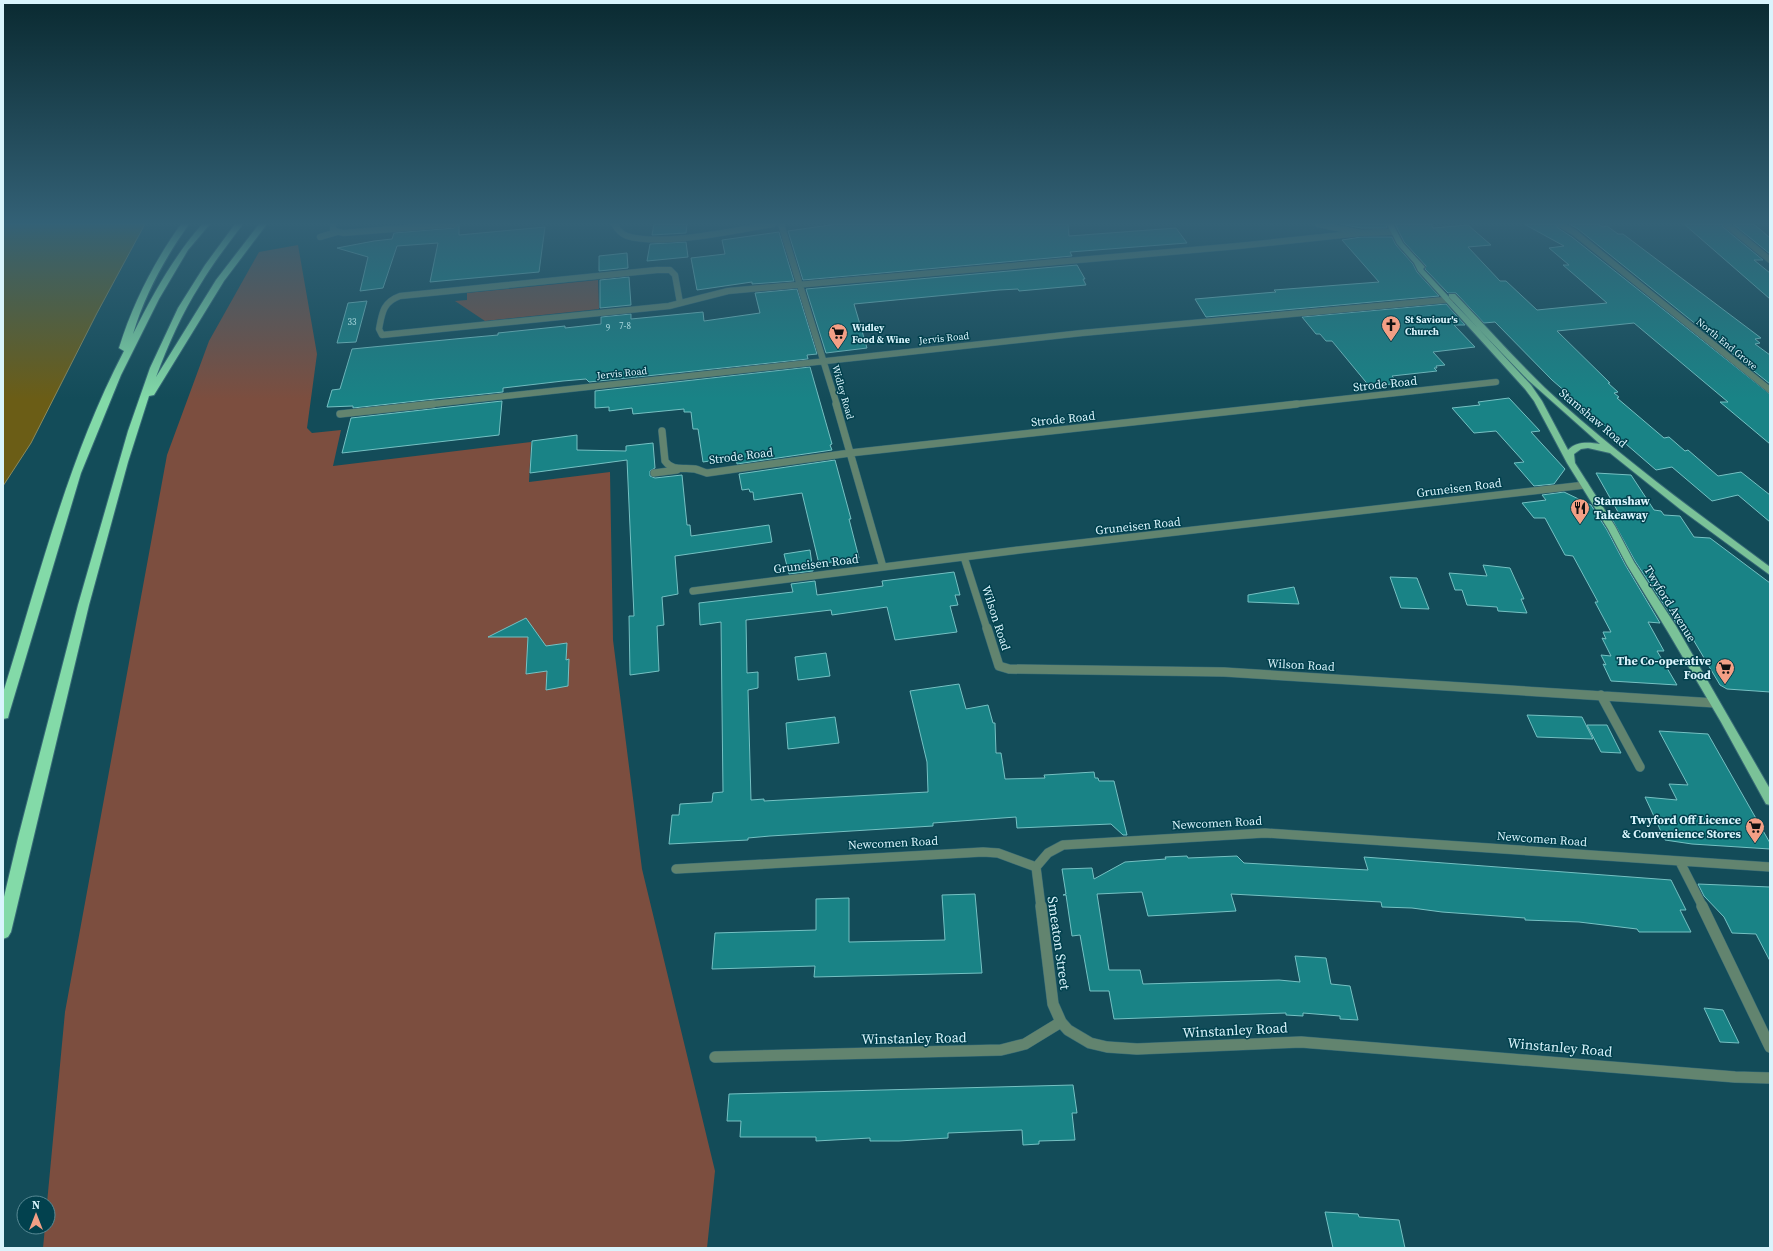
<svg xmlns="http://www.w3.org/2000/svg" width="1773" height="1251" viewBox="0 0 1773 1251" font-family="'Source Serif 4',serif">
<rect width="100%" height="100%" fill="#134c59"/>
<!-- green -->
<path fill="#7c4e3f" d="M298 245 317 354 307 428 312 433 341 430 333 466 531 442 529 482 610 472 613 640 642 869 715 1171 707 1248H43L45 1227H48L47 1203 65 1012 167 455 209 341 259 252Z
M598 280 599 309 485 321 455 301 467 300V293Z"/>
<!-- water -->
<path fill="#6b5d16" stroke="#8c8a5b" d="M3 224H145L97 313 31 443 3 486Z"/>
<!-- building -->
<path fill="#198386" stroke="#75c1c3" d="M458 224H459V235L545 227 539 272 430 282 438 243 397 246 383 288 360 291 368 257 337 248 374 241 392 239 394 233 454 228Z
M654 224H687L686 233 652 235Z
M837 224H1068L1069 236 1176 228 1187 243 1070 252 1072 256 803 280 788 231Z
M1340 224H1386L1387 228H1361Z
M1395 224H1431L1433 228 1468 225 1491 245 1468 247 1500 281H1506L1537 310 1607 303 1563 265H1569L1549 248 1564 246 1524 224H1556L1558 228 1572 237 1770 394V444L1720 402H1728L1634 323 1557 331 1610 383H1608L1618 392 1614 393 1619 397 1617 398 1664 438 1669 437 1685 451 1688 450 1718 476 1741 472 1770 495V522L1738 495 1712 501 1672 467 1656 470 1552 380 1495 322 1484 323 1456 293H1448L1425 269 1426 266 1404 242Z
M1569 224H1598L1603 227 1607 226 1618 234H1623L1761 338 1755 339 1760 343 1755 344 1770 355V384L1578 229Z
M1684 224H1722L1723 227 1763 260H1754L1770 273V299Z
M1733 224H1753L1761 230 1770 238V254Z
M779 232 794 281 752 284V282L697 290 691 258 725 254 722 240Z
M1361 237H1392L1396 245 1413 264 1417 272 1439 296 1206 317 1195 299 1276 292 1274 290 1379 282 1342 240Z
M686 242 688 257 647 261 650 244Z
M627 253 628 268 599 271V256Z
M1077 265 1085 279H1083L1086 285 1019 291 1018 289 999 290 854 304 867 348 826 353 806 289Z
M629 277 631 305 600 308V280Z
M797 289 817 354 807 355 808 359 589 382 586 379 563 381 503 388V392L435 399 353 408V406L327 407 332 390 340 389 352 349 465 338 498 335V333L565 326V328L601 324V317L631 314V319L703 312 704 321 760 313 755 293Z
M367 301 356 342 337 343 348 303Z
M1446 304 1465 325H1454L1475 347 1433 352 1445 365 1436 366 1437 368H1434L1437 371 1392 376 1398 383 1370 387 1332 341H1326L1320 334H1316L1302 317Z
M810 367 832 444 830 445 832 450 737 464 736 457 703 462 698 429H693L691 412H684V409L633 414 632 408 609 411V407L595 408V391Z
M1509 398 1540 431 1531 432 1565 469 1554 484 1534 486 1514 463 1524 462 1496 431 1474 433 1452 408 1480 405 1478 402Z
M502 401 499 435 342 453 351 418Z
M577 435V450L626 451V446L653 443 655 468 650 471V476L655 478 682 475 687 525H690L691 536 769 525 772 542 675 556 678 594 662 597 664 625 657 626 659 671 630 675 629 616H634L627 460 530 473 532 441Z
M835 460 851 519H849L859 558 819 564 802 493 754 500 753 492H750L749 489 742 490 739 474Z
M1596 473 1631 475 1654 510 1661 511 1664 515 1680 516 1694 537 1710 538 1770 583V692L1727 689 1720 685 1684 624 1676 623 1635 561 1608 512 1622 519Z
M1564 492 1591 505 1607 530 1626 566 1660 623 1648 622 1664 651H1657L1677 685 1611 681 1603 664 1606 665 1601 655 1611 656 1602 638 1606 639 1603 632H1611L1595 602H1598L1573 556 1565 555 1545 518H1534L1522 503 1546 500 1542 495Z
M810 550 813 571 789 574 784 554Z
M1483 565 1510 568 1524 599H1521L1527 613 1498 611 1497 607 1467 605 1462 590H1455L1449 573 1487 576Z
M954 572 960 595H955L958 605 950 606 957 632 895 640 887 607 832 615 831 610 746 620 747 673 758 672V688L748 690 751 800 764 799V801L928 792 927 762 910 691 959 684 966 709 988 705 993 723H995L996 753H1001L1005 779 1045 778 1044 775 1094 772 1095 778H1098L1099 781H1114L1127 835H1123L1111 824 1017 828 1016 817 933 823V826L770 836 748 838V840L669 844 672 815H679L680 804 712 802 713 793 723 792 721 622 700 625 699 603 793 592 791 584 815 581 817 595 883 586 882 581Z
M1390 577 1417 578 1429 609 1401 608Z
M1294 587 1299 604 1248 602V595Z
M526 618 546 646 567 643 566 660 569 659 568 686 546 690 547 671 526 674 528 637H488Z
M826 653 830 676 798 680 795 657Z
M1527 715 1582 717 1593 739 1537 737Z
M835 717 839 743 788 749 786 723Z
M1587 725H1607L1621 753 1601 752Z
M1659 731 1708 734 1770 843V849L1692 844 1665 840 1645 797 1677 800 1669 784 1688 785Z
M1187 856 1188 858 1237 856 1244 863 1368 870 1364 857 1671 880 1686 910H1680L1691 932H1639L1637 929 1579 922 1525 920V918L1442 912 1412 908 1382 907 1381 902 1231 894 1236 911 1148 916 1142 892 1097 894 1109 970H1140L1143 984 1279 980 1300 982 1295 956 1326 958 1331 984 1350 986 1358 1020 1340 1019V1016L1303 1013V1016L1286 1015V1013L1114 1019 1109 991H1090L1080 935 1072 936 1066 895H1063L1066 894 1062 869 1092 868 1094 879 1125 862 1166 859 1165 857Z
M1698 884 1770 887V961L1756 934 1732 933 1724 917 1704 896Z
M975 894 982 973 814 977 815 966 712 969 715 933 816 930V899L849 898V942L945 940 942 895Z
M1704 1008 1723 1010 1739 1043 1720 1042Z
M1073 1085 1077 1113H1072L1075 1140 1039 1141V1144L1023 1145 1022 1130 948 1133V1138L899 1141H870V1138L816 1141V1137H740L741 1121H727L729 1094Z
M1325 1212 1358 1214 1359 1217 1399 1220 1405 1248H1333Z"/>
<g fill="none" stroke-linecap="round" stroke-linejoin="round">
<!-- street-far3 casing -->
<g stroke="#376a76" stroke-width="7">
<path id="street-far3" d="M333 224V230L343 233 454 224
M614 224C617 229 621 234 627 236 661 247 737 230 773 224
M781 224 837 405
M1318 224 1361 233 1394 232
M1560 224 1575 233 1770 390
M1726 224 1770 260
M320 237 337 232
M680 303 675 275 670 270H657L400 296C383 302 382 313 379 329L382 335 669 306 728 291 1238 246 1361 233
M424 405 1082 333 1455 299
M1288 405 1496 382"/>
</g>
<!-- street-far2 casing -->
<g stroke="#376a76" stroke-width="8">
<path id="street-far2" d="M836 404 883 567
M340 414 433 404
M662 431 665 461C673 472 683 467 695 469 699 470 703 472 707 473L850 453 1297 404
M654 473 677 470
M964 557 987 629
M693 591 1019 550 1585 485"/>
</g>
<!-- street-far1 casing -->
<g stroke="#376a76" stroke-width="10">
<path id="street-far1" d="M987 628 999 666 1009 669 1224 672 1715 703
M1601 695 1640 767
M1680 862 1703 907
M1036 867 1041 907
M1036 867 1048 853 1063 845 1265 833 1770 867
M676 869 983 852 998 853 1036 867"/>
</g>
<!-- street casing -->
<g stroke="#376a76" stroke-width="12">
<path id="street" d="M1041 906 1053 1004 1061 1022 1068 1030 1090 1043 1107 1047 1137 1049 1301 1042 1735 1077 1770 1078
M1702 906 1770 1047
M715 1057 1001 1050 1025 1044 1061 1022"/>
</g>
<!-- primary casing -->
<g stroke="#376a76" stroke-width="2">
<path id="primary" d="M1387 224H1393L1403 243 1425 267 1423 269 1531 385 1542 401 1568 450C1576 441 1589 442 1600 444L1528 380 1449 298V294H1455C1485 325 1514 358 1545 388 1615 453 1693 510 1770 567V575L1680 509 1610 453 1588 448 1581 449 1574 454 1575 463 1615 526 1634 562 1676 626 1770 789V805L1766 804 1721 722 1668 632 1627 565 1608 529 1567 463 1534 401 1525 389 1418 271 1414 263 1397 244Z"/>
</g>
<!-- highway casing -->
<g stroke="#376a76" stroke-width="2">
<path id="highway" d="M181 224H189C165 258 145 294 133 334 153 294 173 258 202 224H210L188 250 159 299 121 375 81 473 9 714 8 718 3 719V693C39 578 68 458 124 351L119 348C133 303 154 262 181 224Z
M235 224H243C228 244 213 263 200 285 182 313 168 345 156 377L216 280 259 224H267L224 281 154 395 149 396 128 462 89 605 11 932 8 937 3 939V901L18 838 78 605 128 431 150 368 178 308 205 265Z"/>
</g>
<!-- street-far3 -->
<use href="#street-far3" stroke="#62846f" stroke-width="6"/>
<!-- street-far2 -->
<use href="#street-far2" stroke="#62846f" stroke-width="7"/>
<!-- street-far1 -->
<use href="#street-far1" stroke="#62846f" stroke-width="9"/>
<!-- street -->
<use href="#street" stroke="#62846f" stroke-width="11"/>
<!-- primary -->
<use href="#primary" fill="#7ac298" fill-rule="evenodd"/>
<!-- highway -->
<use href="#highway" fill="#83daa8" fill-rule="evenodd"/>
</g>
<!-- sky -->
<linearGradient id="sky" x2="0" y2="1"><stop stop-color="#0a2a31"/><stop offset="0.56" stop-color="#336176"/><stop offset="1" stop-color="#336176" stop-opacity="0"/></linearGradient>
<rect width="1773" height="399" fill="url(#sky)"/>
<!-- icons -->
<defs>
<g id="church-pin" transform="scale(1)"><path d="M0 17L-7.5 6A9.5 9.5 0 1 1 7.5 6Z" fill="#f39f85" stroke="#02414e"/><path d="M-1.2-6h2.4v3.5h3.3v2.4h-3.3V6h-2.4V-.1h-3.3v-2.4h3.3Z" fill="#111"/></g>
<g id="supermarket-pin" transform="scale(1)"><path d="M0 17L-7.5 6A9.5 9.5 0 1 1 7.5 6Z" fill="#f39f85" stroke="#02414e"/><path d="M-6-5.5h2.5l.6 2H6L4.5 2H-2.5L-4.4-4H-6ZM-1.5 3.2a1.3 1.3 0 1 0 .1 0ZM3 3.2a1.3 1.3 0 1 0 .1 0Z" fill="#111"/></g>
<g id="restaurant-pin" transform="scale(1)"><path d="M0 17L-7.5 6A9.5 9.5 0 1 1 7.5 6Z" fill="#f39f85" stroke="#02414e"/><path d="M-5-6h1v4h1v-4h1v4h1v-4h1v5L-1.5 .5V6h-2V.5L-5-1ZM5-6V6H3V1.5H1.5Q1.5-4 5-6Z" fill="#111"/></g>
</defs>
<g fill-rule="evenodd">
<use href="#church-pin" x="1391" y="325"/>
<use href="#supermarket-pin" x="838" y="333"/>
<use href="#restaurant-pin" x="1580" y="508"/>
<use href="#supermarket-pin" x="1725" y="668"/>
<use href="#supermarket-pin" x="1755" y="827"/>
</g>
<g text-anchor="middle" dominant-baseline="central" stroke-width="3" stroke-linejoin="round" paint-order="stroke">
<!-- far-number labels -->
<g font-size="9" fill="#a9d8de">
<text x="352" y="322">33</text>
<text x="625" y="326">7-8</text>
<text x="608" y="328">9</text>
</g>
<!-- far-poi labels -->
<g font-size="10" font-weight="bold" fill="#d9f4fc" stroke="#02414e" text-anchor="start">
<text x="1405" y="319">St Saviour's<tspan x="1405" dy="12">Church</tspan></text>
<text x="852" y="327">Widley<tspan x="852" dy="12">Food &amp; Wine</tspan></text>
</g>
<!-- far-street labels -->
<g font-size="10" fill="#d9f4fc" stroke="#02414e">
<text transform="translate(944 338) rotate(-6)">Jervis Road</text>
<text transform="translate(1727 344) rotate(39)">North End Grove</text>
<text transform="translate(622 373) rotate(-6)">Jervis Road</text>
<text transform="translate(843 392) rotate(74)">Widley Road</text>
</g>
<!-- street labels -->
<g font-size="12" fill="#d9f4fc" stroke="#02414e">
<text transform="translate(1385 384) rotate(-6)">Strode Road</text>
<text transform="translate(1593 418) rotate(40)">Stamshaw Road</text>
<text transform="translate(1063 419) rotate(-6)">Strode Road</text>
<text transform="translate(741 456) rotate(-7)">Strode Road</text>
<text transform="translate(1459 488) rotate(-7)">Gruneisen Road</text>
<text transform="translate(1138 526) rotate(-6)">Gruneisen Road</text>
<text transform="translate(816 564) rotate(-7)">Gruneisen Road</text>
<text transform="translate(1670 604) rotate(58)">Twyford Avenue</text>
<text transform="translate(996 618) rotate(72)">Wilson Road</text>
<text transform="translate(1301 665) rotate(3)">Wilson Road</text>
<text transform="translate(1217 823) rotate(-3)">Newcomen Road</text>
<text transform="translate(1542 839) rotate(4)">Newcomen Road</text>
<text transform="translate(893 843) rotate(-3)">Newcomen Road</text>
</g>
<!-- poi labels -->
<g font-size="12" font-weight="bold" fill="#d9f4fc" stroke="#02414e" text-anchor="end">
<text x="1594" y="501" text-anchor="start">Stamshaw<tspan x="1594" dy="14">Takeaway</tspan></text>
<text x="1711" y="661">The Co-operative<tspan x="1711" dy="14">Food</tspan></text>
<text x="1741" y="820">Twyford Off Licence<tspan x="1741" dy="14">&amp; Convenience Stores</tspan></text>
</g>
<!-- near-street labels -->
<g font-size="14" fill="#d9f4fc" stroke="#02414e">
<text transform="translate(1059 943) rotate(82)">Smeaton Street</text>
<text transform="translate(1235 1030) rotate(-3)">Winstanley Road</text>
<text transform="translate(914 1038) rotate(-1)">Winstanley Road</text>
<text transform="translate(1560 1047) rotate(5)">Winstanley Road</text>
</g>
</g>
<!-- border -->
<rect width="1773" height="1251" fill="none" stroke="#d9f4fc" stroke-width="8"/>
<!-- north arrow -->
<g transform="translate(36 1215)"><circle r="19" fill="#02414e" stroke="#588994"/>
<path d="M0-3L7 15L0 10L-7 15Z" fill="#f39f85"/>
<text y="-6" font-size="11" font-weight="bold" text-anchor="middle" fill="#d9f4fc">N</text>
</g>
</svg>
